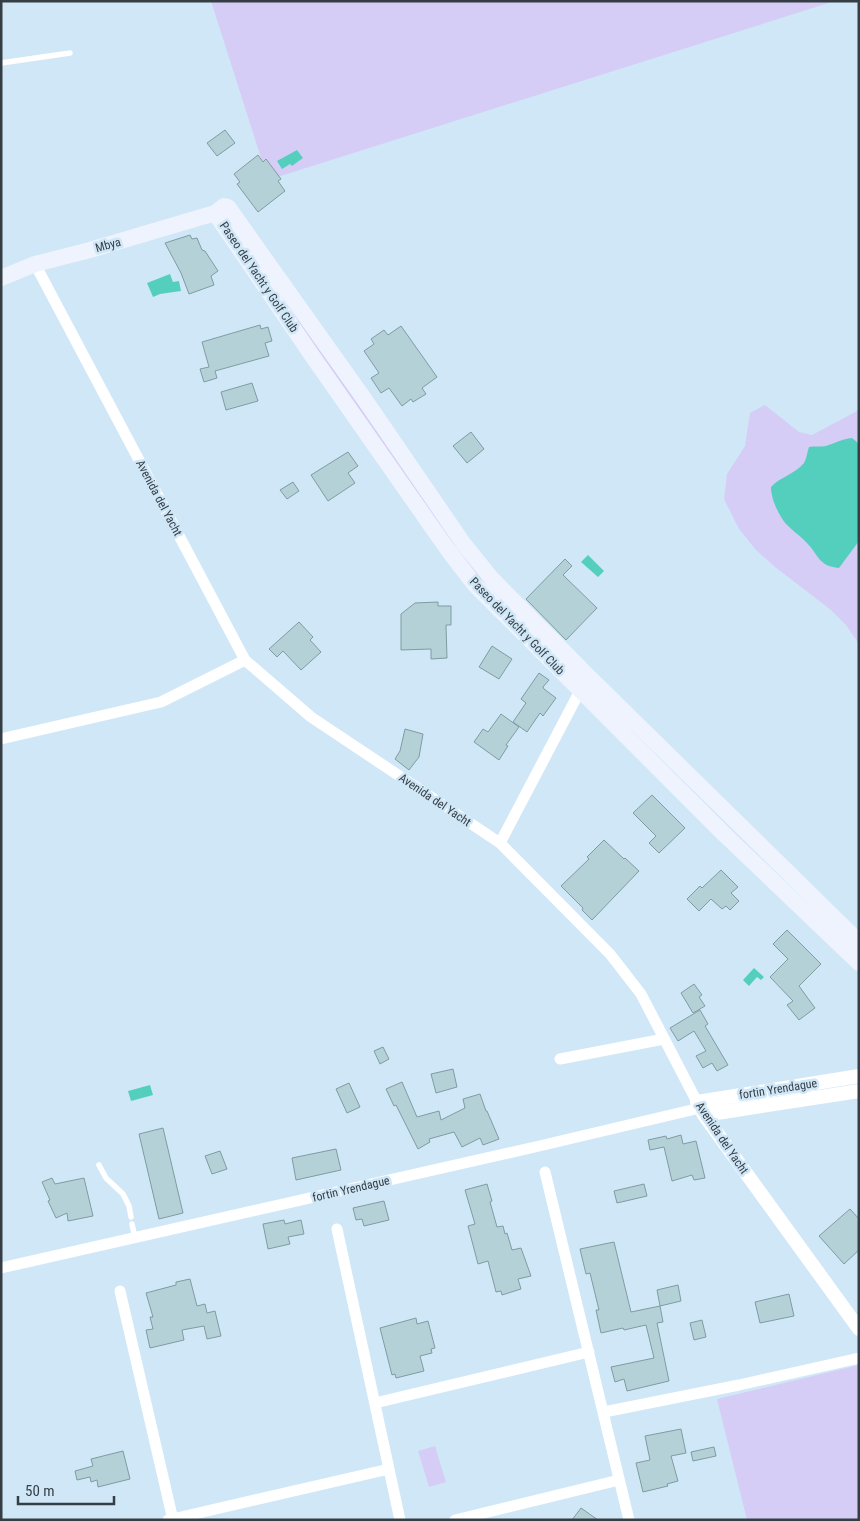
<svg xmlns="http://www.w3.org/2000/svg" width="860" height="1521" viewBox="0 0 860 1521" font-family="'Roboto Condensed',sans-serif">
<rect width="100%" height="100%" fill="#d0e7f7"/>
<!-- green -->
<path fill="#d5cdf5" d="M211 1H835L268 180Z
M231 221 459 550 567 666 469 567 229 223Z
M765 405 799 432 812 435 859 410V644L846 625 831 610 775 567 756 550 739 529 724 499 727 474 745 446 750 413Z
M859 1365V1520H747L717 1399Z
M435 1446 446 1482 429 1487 418 1451Z"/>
<!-- water -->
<path fill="#55cfbd" d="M297 150 303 158 292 166 290 164 282 169 277 161Z
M170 274 173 282 179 281 181 291 160 294 153 297 147 283Z
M852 438 857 442 859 447V541L839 568C818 566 819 555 806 542 799 534 789 529 783 520 777 511 771 498 771 487 780 477 795 474 804 463 807 458 807 452 809 447 815 446 821 447 826 446 835 443 842 439 852 438Z
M588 555 604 571 598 577 581 562Z
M754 968 764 977 761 980 757 977 749 986 743 980Z
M150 1085 153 1095 131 1101 128 1091Z"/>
<!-- building -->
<path fill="#b3d1d7" stroke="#809ca2" d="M225 130 235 143 217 156 207 143Z
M258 155 263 162 266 159 281 179 278 181 285 191 258 212 237 184 240 182 234 174Z
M190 235 192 239 197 238 202 250 205 251 218 271 211 276 214 285 189 294 181 273 165 243Z
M260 325 261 329 268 327 272 341 265 343 269 356 215 371 217 378 204 382 200 369 209 367 202 342Z
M401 326 437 377 422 388 426 394 413 402 411 399 402 406 389 388 381 393 371 378 379 373 364 351 374 344 371 339 384 330 388 335Z
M252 383 258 401 226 410 221 392Z
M471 432 484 449 467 463 453 446Z
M348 452 358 466 348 473 355 483 328 501 311 475Z
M293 482 299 491 287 499 280 490Z
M565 559 572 566 563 575 597 608 566 640 526 599Z
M438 602V606H451V625H446L447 658 431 659V649L401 650V614L415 603Z
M299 622 313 637 310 640 321 652 301 670 283 651 277 657 269 649Z
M492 646 512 659 499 679 479 667Z
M539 673 549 680 543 687 544 689 556 698 543 716 540 713 527 732 513 722 526 703 521 699Z
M501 714 519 727 506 745 508 746 499 760 474 742 483 729 488 732Z
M405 729 423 734 419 757 409 770 395 759 400 751Z
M652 795 685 828 659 853 649 843 656 836 633 813Z
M604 840 624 859 625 858 639 871 592 920 582 910 583 908 561 886 589 859 587 857Z
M721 870 738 887 731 893 739 901 730 910 726 906 722 909 711 899 699 911 687 899 700 886 702 888Z
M787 930 821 964 799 986 815 1008 799 1020 787 1005 793 1001 770 977 788 959 773 944Z
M694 984 702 995 699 997 705 1006 693 1013 681 993Z
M700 1010 708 1024 705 1026 728 1065 717 1071 712 1063 703 1068 696 1056 706 1051 694 1031 678 1041 670 1028Z
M383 1047 389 1059 380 1064 374 1051Z
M453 1069 457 1087 436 1093 431 1074Z
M402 1082 417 1117 439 1111 441 1120 465 1108 463 1099 480 1094 486 1111H487L499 1139 483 1145 480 1138 462 1147 454 1132 429 1139 430 1142 418 1149 396 1105 394 1106 386 1089Z
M349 1083 360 1107 347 1113 336 1089Z
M163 1128 183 1213 159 1219 139 1134Z
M681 1135 683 1144 696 1141 705 1178 694 1180 692 1175 672 1181 664 1147 650 1150 648 1140 666 1136 667 1139Z
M336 1149 341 1170 296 1180 292 1158Z
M220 1151 227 1169 212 1174 205 1156Z
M52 1178 55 1184 84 1178 93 1216 68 1221 67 1213 56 1218 48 1201 50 1200 42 1182Z
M487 1184 492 1201 490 1202 497 1227 503 1226 505 1234 507 1233 512 1250 521 1248 531 1276 518 1279 521 1289 502 1295 501 1291 496 1292 488 1261 478 1264 468 1226 475 1224 465 1190Z
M644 1184 647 1196 617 1203 614 1191Z
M384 1201 389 1220 364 1226 362 1219 356 1220 353 1208Z
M850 1209 859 1219V1250L844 1264 819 1236Z
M284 1220 285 1224 301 1220 304 1234 288 1237 290 1244 268 1249 263 1224Z
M614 1242 631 1312 660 1306 663 1322 657 1323 669 1381 627 1391 624 1379 615 1382 611 1367 654 1358 646 1325 624 1330 623 1328 601 1333 596 1310H599L590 1273 586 1274 580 1249Z
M190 1279 197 1306 205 1304 207 1313 215 1311 221 1336 207 1339 204 1326 182 1330 184 1340 150 1348 146 1330 153 1329 150 1317H153L146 1293 176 1285V1282Z
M678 1285 681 1301 660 1306 657 1290Z
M789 1294 794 1316 760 1323 755 1302Z
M416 1318 417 1324 428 1321 435 1348 431 1349 432 1353 420 1356 424 1371 396 1378 395 1374 392 1375 380 1328Z
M702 1320 706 1337 694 1340 690 1323Z
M681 1429 686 1453 671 1456 678 1481 667 1484 668 1486 643 1492 636 1463 650 1460 645 1436Z
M714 1447 716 1456 693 1461 691 1452Z
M123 1451 130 1479 98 1487 97 1480 91 1482 90 1477 77 1480 75 1471 93 1466 91 1459Z
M581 1508 598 1520H572Z"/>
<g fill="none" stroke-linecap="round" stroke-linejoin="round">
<!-- service -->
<path stroke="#fff" stroke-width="5.5" d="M1 63 70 53
M99 1165 106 1178 123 1194 129 1206 131 1217
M132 1224 135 1238"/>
<!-- minor -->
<path stroke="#fff" stroke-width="11" d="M35 264 245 660 311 717 500 843 610 954 641 994 697 1102
M1 739 161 702 245 660
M500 843 583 685
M560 1059 664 1039
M545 1172 629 1520
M337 1229 400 1520
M1 1268 535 1147 700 1108
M120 1291 173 1520
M375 1403 589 1352
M604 1412 739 1385 859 1358
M168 1520 389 1469
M455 1520 619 1480"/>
<!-- tertiary -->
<path stroke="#fff" stroke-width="14" d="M859 1076 697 1102 704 1115 859 1329
M704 1115 859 1091"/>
<!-- secondary -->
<path stroke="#eef3fe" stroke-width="16" d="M215 213 313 357 448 550 475 585 725 835 859 963
M1 278 35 264 90 250 215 213 224 206 228 207 365 400 463 543 492 579 589 677 859 942"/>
</g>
<g text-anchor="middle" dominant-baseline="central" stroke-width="5" stroke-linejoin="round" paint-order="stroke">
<!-- street labels -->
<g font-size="12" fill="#353e45" stroke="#d0e7f7">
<text transform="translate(108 245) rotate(-16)">Mbya</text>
<text transform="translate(259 277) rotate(56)">Paseo del Yacht y Golf Club</text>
<text transform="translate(159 498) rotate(62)">Avenida del Yacht</text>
<text transform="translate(517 626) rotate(46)">Paseo del Yacht y Golf Club</text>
<text transform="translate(435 800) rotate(34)">Avenida del Yacht</text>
<text transform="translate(778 1089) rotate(-9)">fortin Yrendague</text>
<text transform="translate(722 1138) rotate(56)">Avenida del Yacht</text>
<text transform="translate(351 1189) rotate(-13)">fortin Yrendague</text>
</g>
</g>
<!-- border -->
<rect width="860" height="1521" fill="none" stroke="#353e45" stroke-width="5"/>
<!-- scale -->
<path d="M18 1496v8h96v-8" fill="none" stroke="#353e45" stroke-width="2.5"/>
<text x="25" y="1496" font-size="15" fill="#353e45" stroke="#d0e7f7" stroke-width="4" paint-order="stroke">50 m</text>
</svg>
